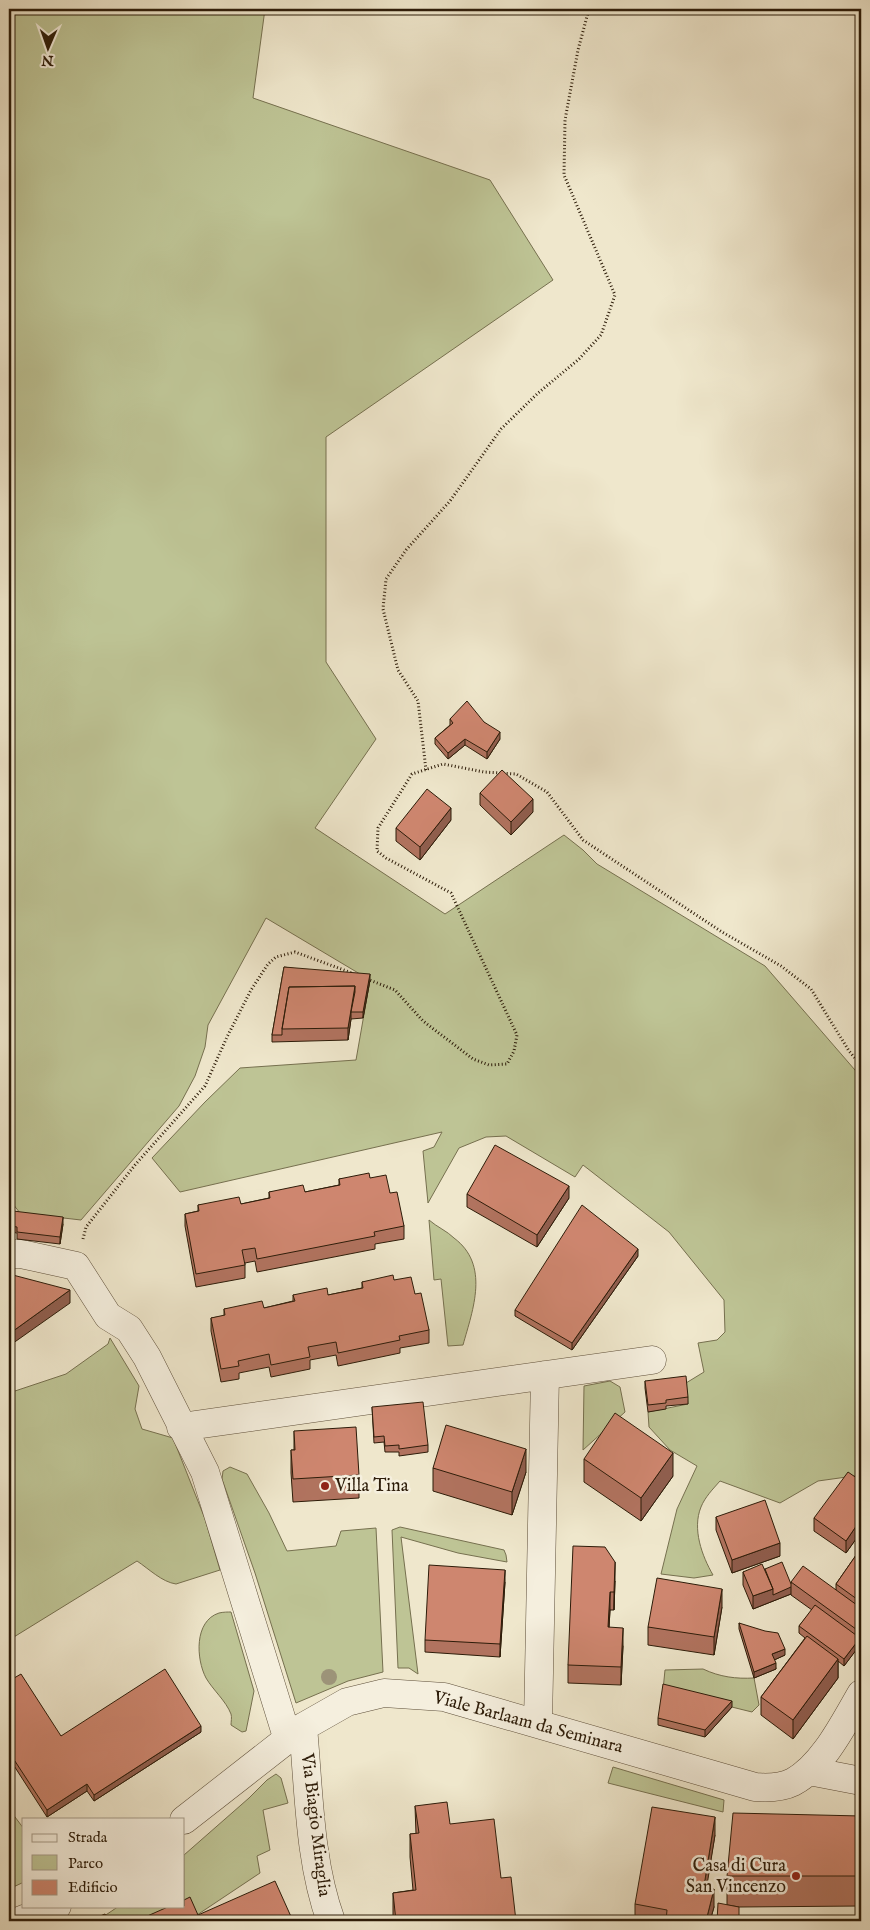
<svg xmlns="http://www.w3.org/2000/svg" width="870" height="1930" viewBox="0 0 870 1930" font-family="'IM FELL English',serif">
<rect width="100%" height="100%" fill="#efe7cc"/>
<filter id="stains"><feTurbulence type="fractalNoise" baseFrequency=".004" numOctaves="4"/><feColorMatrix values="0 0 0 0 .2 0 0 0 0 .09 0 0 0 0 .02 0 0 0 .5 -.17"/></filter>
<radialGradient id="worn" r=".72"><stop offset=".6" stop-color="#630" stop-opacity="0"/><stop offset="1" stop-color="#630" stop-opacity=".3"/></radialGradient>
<!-- green -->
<path fill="#bec495" stroke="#76704f" d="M9 9H265L253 98 490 180 553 280 326 437V662L376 739 315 828 445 914 564 835 583 850 597 864 765 966 861 1077V1475L818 1481 780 1503 720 1481C713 1489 705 1497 701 1507 692 1529 702 1556 713 1575L694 1578 661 1574 677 1509 697 1466 670 1450 649 1427 648 1412 688 1404 686 1383 704 1372 698 1343 717 1340 725 1332 724 1300 669 1232 583 1165 575 1177 506 1136 486 1137 459 1148 428 1203 423 1151 434 1147 442 1132 180 1192 152 1158 205 1102 240 1068 356 1060 370 980 266 918 208 1025 205 1047 195 1076 179 1106 81 1220 20 1213 9 1199Z
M429 1220C437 1227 447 1231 454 1238 490 1265 473 1309 463 1345L448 1346 441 1279 434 1280Z
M110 1338 139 1386 135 1409 142 1429 173 1438 205 1519 220 1570 176 1584C162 1582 149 1569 137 1561L9 1640V1393L66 1374 108 1344Z
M610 1381 620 1387 625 1412 583 1450 584 1386Z
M230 1467 247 1474 269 1513 287 1551 336 1546 341 1531 376 1528 383 1672 348 1681 296 1703 255 1573 222 1479 223 1471Z
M400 1527 504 1550 506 1555 507 1562 458 1553 401 1537 418 1674 409 1668H398L392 1530Z
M231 1612 254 1691 246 1731 242 1732 231 1725C231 1722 232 1717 231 1714 226 1701 213 1690 206 1678 196 1659 194 1621 219 1613 223 1612 228 1612 231 1612Z
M703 1669C720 1677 736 1679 754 1678L759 1705 752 1712 663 1690 665 1670Z
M613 1767 724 1800 723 1812 608 1783Z
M276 1774 281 1778 288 1803 263 1810 270 1850 257 1856 260 1873 188 1921H97L119 1906H184V1855L249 1798 267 1780Z
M9 1809 24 1829V1882L9 1889Z"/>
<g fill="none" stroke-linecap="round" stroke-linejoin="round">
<!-- minor casing -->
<g stroke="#5e4f3a" stroke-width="29">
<path id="minor" d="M9 1254H21L76 1266 108 1316 129 1329 147 1357 205 1472 288 1740
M181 1427 652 1360
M538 1723 545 1375
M303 1727C309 1791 309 1861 331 1921
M809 1771 861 1781
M184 1820 303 1727 347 1702 384 1693 444 1697 755 1787C768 1788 781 1788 793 1782 823 1766 844 1723 861 1694
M19 1921 57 1906"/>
</g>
<!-- path -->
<path stroke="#2d1c09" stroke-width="3" stroke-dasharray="1 2.5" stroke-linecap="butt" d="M426 770 418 701 398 670 383 609 386 579 406 550 450 501 501 429 537 394 579 359 601 335 615 295 564 175 565 120 578 50 589 9
M367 979 395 990 423 1021 473 1059 489 1065 507 1064 514 1051 517 1035 451 893 386 858 377 851 378 828 412 774 443 764 484 772 516 774 547 792 583 840 722 932 781 966 811 989 849 1051 861 1065
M83 1239 86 1227 135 1165 205 1086 227 1037 251 990 268 964 276 957 295 952 352 973"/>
<!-- minor -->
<use href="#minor" stroke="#f5efde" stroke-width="28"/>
</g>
<!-- trees -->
<circle fill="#9c9378" cx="329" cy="1677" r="8"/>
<!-- wall -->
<path fill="#b1735f" stroke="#2d1c09" d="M450 719 484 722 500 739 487 759 465 745 448 759 435 744V738L450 725Z
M480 793 533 812 511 835 480 805Z
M451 820 420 860 396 841V828Z
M284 967 370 980 363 1018 351 1019 348 1040 272 1042V1035Z
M370 1178 390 1193 404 1226V1239L375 1244V1249L257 1272 255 1261 245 1263V1278L196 1287 185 1226V1214L198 1211V1205L241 1204 269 1198V1192H305L339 1185V1179Z
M467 1194 569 1198 537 1247 467 1207Z
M63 1224 60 1244 17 1239V1233L11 1232V1226Z
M638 1256 572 1350 515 1316V1310Z
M394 1280 415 1294 429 1330V1343L400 1348V1353L338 1366 336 1355 310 1360V1369L271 1377 269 1367 239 1373V1379L221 1382 211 1331V1318L224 1316V1309L264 1308 293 1301V1295H328L362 1288V1282Z
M645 1381 688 1397V1404L666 1406V1409L648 1412 645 1388Z
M372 1407 428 1445V1452L399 1456V1452H385L384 1442 374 1443Z
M294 1431 359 1475V1498L293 1502 291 1473V1450H294Z
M584 1459 673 1476 641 1521 584 1482Z
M433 1468 526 1472 512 1515 433 1491Z
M861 1481V1532L846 1553 814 1531V1518Z
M716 1517 780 1556 732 1573 716 1530Z
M861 1548V1643L844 1666 838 1661V1678L793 1739 761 1715V1697L805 1638 799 1633V1626L812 1610 791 1595V1594L753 1609 743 1585V1572L765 1569 791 1584V1582L836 1590V1584Z
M615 1581 614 1610H610L609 1627 623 1646 621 1685 568 1683V1665Z
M505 1582 500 1657 425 1652V1640Z
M722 1607 714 1655 648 1645V1627Z
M739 1623 785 1655 774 1660 776 1669 754 1678 739 1629Z
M9 1681 61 1736 201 1732 94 1801 87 1791 47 1817 9 1758Z
M732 1707 705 1737 658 1725V1718Z
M415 1806 450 1824 501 1878 516 1921H393V1893L413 1890 410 1857V1834H416Z
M861 1816V1906L739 1907 727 1905V1876Z
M715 1835 706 1887 714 1907 710 1921H635V1904Z"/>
<!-- shaded-wall -->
<path fill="#905e4e" stroke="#2d1c09" d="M500 732V739L487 759V752Z
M465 739V745L448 759V753Z
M533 799V812L511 835V822Z
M451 808V820L420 860V847Z
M370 974V980L363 1018V1012Z
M355 986V999L351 1012V1019L348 1040V1028Z
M569 1186V1198L537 1247V1235Z
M63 1217V1224L60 1244V1237Z
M638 1249V1256L572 1350V1343Z
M70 1290V1303L9 1346V1334Z
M526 1449V1472L512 1515V1492Z
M673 1453V1476L641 1521V1498Z
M861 1519V1532L846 1553V1541Z
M780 1543V1556L732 1573V1560Z
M615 1562V1581L614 1610V1592Z
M505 1570V1582L500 1657V1644Z
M791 1587V1594L753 1609V1596L773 1589Z
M722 1589V1607L714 1655V1637Z
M610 1592V1610L608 1645V1627Z
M623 1628V1646L621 1685V1667Z
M861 1630V1643L860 1645V1632Z
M860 1638V1645L844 1666V1659Z
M785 1649V1655L772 1661V1654Z
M838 1659V1678L793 1739V1720Z
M776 1663V1669L754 1678V1672Z
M732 1701V1707L705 1737V1730Z
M201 1726V1732L94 1801V1795Z
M87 1784V1791L47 1817V1810Z
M715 1817V1835L704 1904V1886Z
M714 1889V1907L710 1921H706Z"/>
<!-- building -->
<path fill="#ce866f" stroke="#2d1c09" d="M467 701 484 722 500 732 487 752 465 739 448 753 435 738 453 723 450 719Z
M502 770 533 799 511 822 480 793Z
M427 789 451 808 420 847 396 828Z
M284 967 370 974 363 1012H351L355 992V986L289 987 282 1029V1035H272Z
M355 986 348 1028 282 1029 289 987Z
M495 1145 569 1186 537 1235 467 1194Z
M369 1173 370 1178 386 1175 390 1193 397 1192 404 1226 374 1232 375 1236 257 1259 255 1248 242 1250 245 1265 196 1274 185 1214 199 1211 198 1205 239 1197 241 1204 270 1198 269 1192 303 1185 305 1192 340 1185 339 1179Z
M582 1205 638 1249 572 1343 515 1310Z
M13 1211 63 1217 60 1237 17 1232V1227L11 1226Z
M9 1274 70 1290 9 1334Z
M393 1275 394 1280 411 1277 415 1294 421 1293 429 1330 399 1336 400 1340 338 1353 336 1342 308 1347 310 1357 271 1365 269 1354 238 1361 239 1366 221 1369 211 1318 225 1315 224 1309 262 1301 264 1308 295 1301 293 1295 327 1288 328 1295 363 1288 362 1282Z
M686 1376 688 1397 666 1400V1403L648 1405 645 1381Z
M423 1402 428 1445 399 1449V1445L385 1446 384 1436 374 1437 372 1407Z
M615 1413 673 1453 641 1498 584 1459Z
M446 1425 526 1449 512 1492 433 1468Z
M356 1427 359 1475 293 1479 291 1450H295L294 1431Z
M848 1472 861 1481V1519L846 1541 814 1518Z
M765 1500 780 1543 732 1560 716 1517Z
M573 1546 605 1547 615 1562 614 1592H610L608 1627 623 1628 621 1667 568 1665Z
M861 1548V1602L836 1584Z
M782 1562 791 1584V1587L773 1595V1589L765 1569Z
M762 1564 773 1589 753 1596 743 1572Z
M429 1565 505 1570 500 1644 425 1640Z
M803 1566 861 1608V1630L860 1632 791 1582Z
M657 1578 722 1589 714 1637 648 1627Z
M815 1605 860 1638 844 1659 799 1626Z
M739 1623 765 1631 778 1633 785 1649 772 1654 776 1663 754 1672Z
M807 1636 838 1659 793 1720 761 1697Z
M165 1669 201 1726 94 1795 87 1784 47 1810 9 1752V1681L21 1674 61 1736Z
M663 1684 732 1701 705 1730 658 1718Z
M447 1802 450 1824 494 1819 501 1878 511 1877 516 1921H396L393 1893 416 1890 410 1834 419 1833 415 1806Z
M652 1807 715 1817 704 1886 714 1889 706 1921H666L667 1910 635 1904Z
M733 1813 861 1816V1876H727Z
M275 1881 293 1921H136L170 1906H184V1900L190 1897 198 1915Z
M718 1903 739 1907V1921H717Z
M105 1914 109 1921H88Z"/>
<!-- markers -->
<g fill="#8f2418" stroke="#f5efde" stroke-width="2">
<circle cx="325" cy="1486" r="5"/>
<circle cx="796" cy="1876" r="5"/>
</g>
<g text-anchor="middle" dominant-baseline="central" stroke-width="5" stroke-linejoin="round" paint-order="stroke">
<!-- poi labels -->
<g font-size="18" fill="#2d1c09" stroke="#f5efde" text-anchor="start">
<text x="335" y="1486">Villa Tina</text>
<text x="786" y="1866" text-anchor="end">Casa di Cura<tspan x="786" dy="21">San Vincenzo</tspan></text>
</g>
<!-- street labels -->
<g font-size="18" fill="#2d1c09" stroke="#f5efde">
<text transform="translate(528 1723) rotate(15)">Viale Barlaam da Seminara</text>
<text transform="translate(315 1825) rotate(83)">Via Biagio Miraglia</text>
</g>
</g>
<!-- margin -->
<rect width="870" height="1930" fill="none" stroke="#efe7cc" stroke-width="30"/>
<rect x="10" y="10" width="850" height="1910" fill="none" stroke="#2d1c09" stroke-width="2.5"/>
<rect x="15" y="15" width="840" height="1900" fill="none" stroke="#2d1c09"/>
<!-- legend -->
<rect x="22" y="1818" width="162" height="90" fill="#f5efde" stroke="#a59b89"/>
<rect x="32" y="1834" width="25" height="8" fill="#f5efde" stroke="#a59b89"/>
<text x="68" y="1842" font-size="15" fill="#2d1c09">Strada</text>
<rect x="32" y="1855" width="25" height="15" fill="#bec495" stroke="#a59b89"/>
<text x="68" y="1868" font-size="15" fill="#2d1c09">Parco</text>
<rect x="32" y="1880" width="25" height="15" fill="#ce866f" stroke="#a59b89"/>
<text x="68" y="1892" font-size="15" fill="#2d1c09">Edificio</text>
<!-- north arrow -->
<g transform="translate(48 48) rotate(182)" stroke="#f5efde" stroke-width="4" paint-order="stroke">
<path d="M0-4L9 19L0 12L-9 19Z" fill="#2d1c09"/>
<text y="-8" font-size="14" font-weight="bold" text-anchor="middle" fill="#2d1c09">N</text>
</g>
<rect width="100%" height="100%" filter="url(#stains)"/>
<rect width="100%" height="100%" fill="url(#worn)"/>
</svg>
